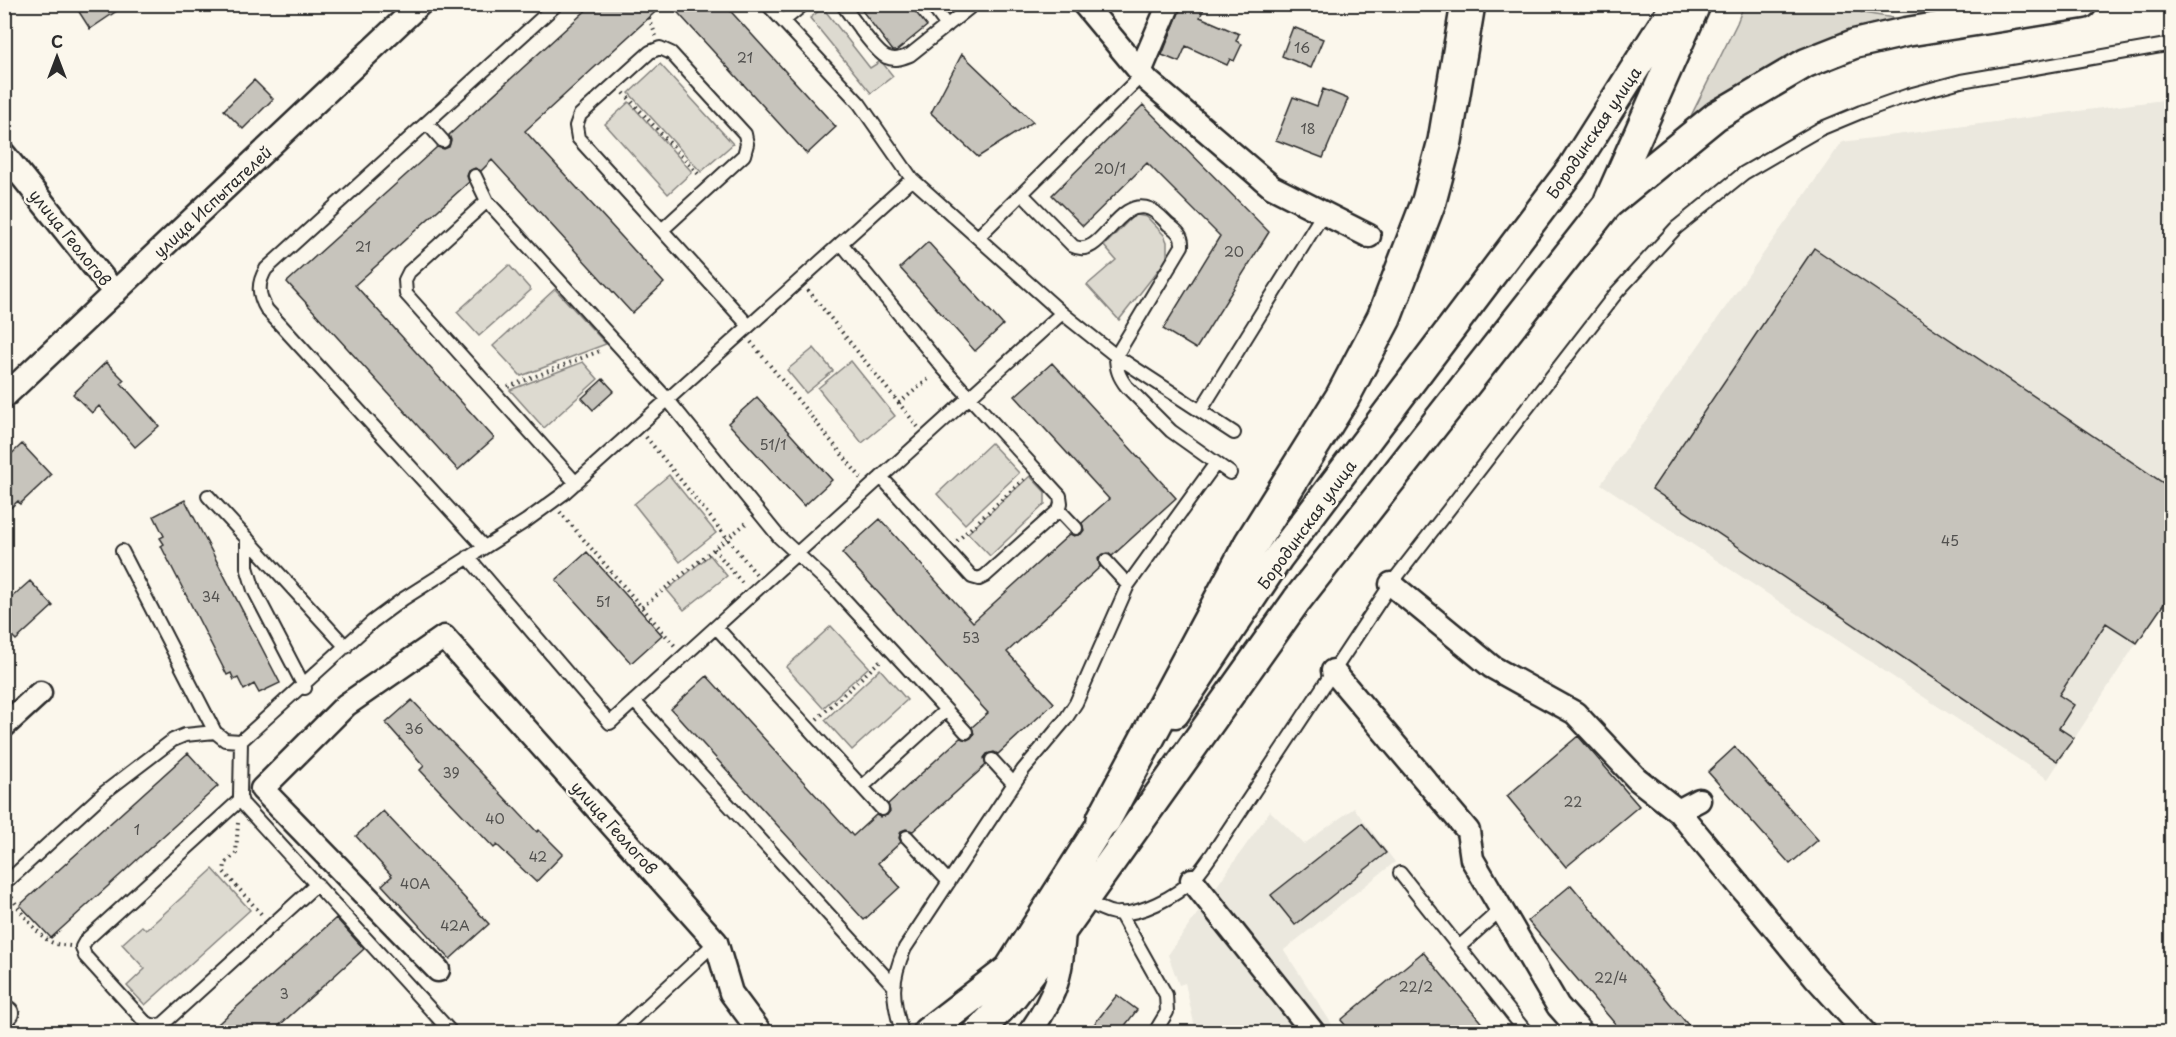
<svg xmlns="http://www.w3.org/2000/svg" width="2176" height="1037" viewBox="0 0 2176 1037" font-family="'Playpen Sans',sans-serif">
<rect width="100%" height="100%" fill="#fbf7ec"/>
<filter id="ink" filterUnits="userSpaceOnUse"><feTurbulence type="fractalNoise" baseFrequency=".0167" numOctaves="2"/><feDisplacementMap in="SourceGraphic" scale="12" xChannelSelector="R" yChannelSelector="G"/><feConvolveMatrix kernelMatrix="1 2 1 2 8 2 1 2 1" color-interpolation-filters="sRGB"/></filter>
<g filter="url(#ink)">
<!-- built -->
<path fill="#ebe8de" d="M2171 99V590L2048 779 1601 484 1842 142Z
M1354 808 1395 862 1284 950 1337 1032H1196L1185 983 1179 985 1168 955 1270 811 1304 844Z"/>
<!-- green -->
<path fill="#dddad0" stroke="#84827e" stroke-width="1.5" d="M1744 5H1847L1863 13 1900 19 1795 53 1688 122 1737 23Z
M823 8 870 68 881 61 893 76 871 93 810 18Z
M660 64 733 144 701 172 629 93Z
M629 102 692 172 668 194 605 124Z
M1137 215 1147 217 1164 235 1167 242V259L1119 320 1087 285 1116 260 1104 246 1133 216Z
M509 265 531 290 479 336 457 312Z
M555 289 606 344 521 376 493 346Z
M814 348 833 371 806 393 787 370Z
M851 361 895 416 862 443 818 388Z
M583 362 598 379 544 428 510 390Z
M991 443 1019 473 965 524 937 494Z
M669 475 716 533 680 562 634 504Z
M1030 476 1045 492V504L990 556 968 533Z
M710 555 727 576 684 610 667 590Z
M831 626 869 667 823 708 786 667Z
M880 669 907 700 852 750 825 720Z
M213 869 250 910 145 1005 127 986 145 969 122 944 142 926 146 930Z"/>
<!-- building -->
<path fill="#c7c4bc" stroke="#2b2b2b" stroke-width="1.5" d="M74 4H127L90 29Z
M593 4H664L525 131 664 283 632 313 492 160 481 171 475 168 469 171 467 176 469 182 355 285 494 438 458 470 287 282 437 147 444 149 449 147 451 140 449 135Z
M670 4H724L836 127 807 154Z
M857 4H909L927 26 896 51H893Z
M1182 4H1206L1200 17 1239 34 1236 41 1242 44 1234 61 1230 59 1227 65 1186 46 1179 62 1162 55Z
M1293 27 1323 39 1311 68 1282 56Z
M962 54 1033 122 978 157 931 113Z
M254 80 273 99 243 129 224 110Z
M1323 89 1348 99 1323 158 1276 140 1293 97 1317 106Z
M1143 105 1269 232 1196 349 1163 329 1220 236 1147 163 1083 226 1052 195Z
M928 242 1003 325 975 351 900 268Z
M1814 248 2172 489V592L2137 643 2106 623 2059 695 2074 705 2059 728 2074 738 2057 761 1652 489Z
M106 362 124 380 121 383 159 426 135 447 99 406 92 413 73 394Z
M1052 363 1176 498 1112 556 1108 553 1101 555 1098 559 1100 567 1007 652 1054 703 998 754 994 752 987 754 984 758 986 765 913 831 906 829 901 831 899 838 901 842 878 863 900 887 864 920 671 709 707 676 853 836 876 815 880 817 887 815 890 811 888 804 960 738 967 740 971 738 974 734 972 727 988 713 842 553 880 519 973 622 1070 534 1074 536 1081 534 1084 530 1082 523 1109 499 1015 396Z
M603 379 614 391 593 410 582 398Z
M757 397 832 480 804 506 728 423Z
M22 444 51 475 20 504 18 501 4 514V461Z
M185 500 280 683 259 693 254 684 244 690 238 678 234 680 231 673 227 675 161 546 164 544 160 538 164 536 154 516Z
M587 552 662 635 631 663 556 580Z
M30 581 53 606 16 640 4 628V604Z
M412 700 537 832 539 830 563 854 536 882 497 845 494 848 420 770 424 766 386 723Z
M1578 736 1639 806 1566 867 1507 796Z
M1735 747 1818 840 1790 864 1708 772Z
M188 753 218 786 51 938 20 905Z
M383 811 489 924 450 959 382 885 392 876 356 836Z
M1362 823 1386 853 1295 925 1271 895Z
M1571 885 1694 1032H1622L1528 921Z
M336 918 364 949 272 1032H209Z
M1423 952 1489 1032H1351L1341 1020Z
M1117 995 1137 1010 1120 1032H1088Z"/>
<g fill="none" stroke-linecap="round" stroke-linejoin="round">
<!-- service casing -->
<g stroke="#2b2b2b" stroke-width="16">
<path id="service" d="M767 4 859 103 912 179 1062 313 1116 356 1234 433
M842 4C851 16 875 52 886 57 895 61 902 58 910 55L974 4
M931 4 947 26
M783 21 804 4
M427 123 443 141
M475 176 487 201
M1022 194 1073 246C1102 261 1116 196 1150 209 1157 212 1163 219 1168 224 1176 230 1183 235 1182 246L1116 356C1116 369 1119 377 1127 387L1171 431 1230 473
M662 230 744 155 747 144 745 134 671 53 660 48 650 52 580 115 576 126 578 138 749 326
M978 237 1142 75
M841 243 942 367 1060 496 1061 503 1059 510 985 576 979 579 972 577 881 477
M1201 410 1324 212
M576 483 406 294 405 280 409 272 487 201 668 400 779 537 834 588 946 710 862 787
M208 496 346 647
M1059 510 1076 528
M247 538V567L254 590 305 688
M484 547 267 310C258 295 257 284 266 269L557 4
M122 551 215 732 225 740 241 741 372 622 403 599 526 521 563 494 912 179
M468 557 610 723 1062 313
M1106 561 1128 585
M716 627 882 809
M634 701 893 985
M946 710 966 732
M241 741 240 796 242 803 451 1032
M992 760 1014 784
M241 799 86 940 82 947 85 956 144 1021 153 1026 163 1024 317 884
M907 837 949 882
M1400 873 1526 1032
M4 880 11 878 105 792 173 740 185 735 215 732
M1084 899C1093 905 1103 911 1114 913 1138 917 1177 896 1193 879 1201 871 1207 861 1213 853L1391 584 1617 292 1676 228 1744 173 1820 129 1861 112 1909 95 1961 81 2172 44
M1120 913 1166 995 1167 1012 1155 1032
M1459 947 1501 909
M619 1032 716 942
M902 1032C892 999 890 981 905 948L1023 770 1065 720 1076 703 1128 585 1216 463"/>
</g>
<!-- minor casing -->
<g stroke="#2b2b2b" stroke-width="27">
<path id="minor" d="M1084 4 1148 81 1272 187 1369 236
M1140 72 1169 4
M4 154 115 293
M4 397 420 4
M1391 584 1492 667 1575 713 1637 779 1678 811 1699 800
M1333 671 1468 831 1472 859 1558 1006 1581 1032
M4 726 40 693
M1678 811 1815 977 1865 1032
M1192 880 1313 1032
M438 970 262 789 346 705 444 637 716 942 731 993 760 1032
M4 1016 7 1013
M1030 1032C1057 994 1062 974 1064 928"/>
</g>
<!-- tertiary casing -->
<g stroke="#2b2b2b" stroke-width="33">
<path id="tertiary" d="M1609 200 1696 4
M1175 713 1278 558 1572 168 1676 4
M927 1032 1009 969 1116 801
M978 1032 1013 996 1047 952 1297 600 1607 205 1716 116 1806 63 1854 44 1906 32 2082 4"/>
</g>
<!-- secondary casing -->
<g stroke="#2b2b2b" stroke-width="38">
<path id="secondary" d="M1104 819 1251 544 1342 398 1384 318 1429 201 1445 141 1468 4"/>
</g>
<!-- path -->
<path stroke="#2b2b2b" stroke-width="4" stroke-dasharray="1.5 4.5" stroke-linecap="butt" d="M649 18 656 36
M624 93 700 176
M808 290 918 427
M751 342 861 478
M508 387 602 350
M899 403 931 377
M646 437 756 574
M560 512 675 646
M957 541 1024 479
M714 549 742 583
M642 607 749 521
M817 719 882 659
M238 823 236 853 225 864 224 872 263 916
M9 892C15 905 38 936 51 942 57 945 63 945 70 946"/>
<!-- service -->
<use href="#service" stroke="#fbf7ec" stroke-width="12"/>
<!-- minor -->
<use href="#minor" stroke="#fbf7ec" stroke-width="22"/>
<!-- tertiary -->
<use href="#tertiary" stroke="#fbf7ec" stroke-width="28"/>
<!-- secondary -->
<use href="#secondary" stroke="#fbf7ec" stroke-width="33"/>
</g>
</g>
<g text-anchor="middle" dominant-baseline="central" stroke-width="5" stroke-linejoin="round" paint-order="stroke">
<!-- number labels -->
<g font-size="14" fill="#52514f">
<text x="1302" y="47">16</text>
<text x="745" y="57">21</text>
<text x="1308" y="128">18</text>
<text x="1110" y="168">20/1</text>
<text x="363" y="246">21</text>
<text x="1234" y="251">20</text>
<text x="773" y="444">51/1</text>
<text x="1950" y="540">45</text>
<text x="211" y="596">34</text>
<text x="603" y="601">51</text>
<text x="971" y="637">53</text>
<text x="414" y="728">36</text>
<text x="451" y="772">39</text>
<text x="1573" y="801">22</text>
<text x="495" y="818">40</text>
<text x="137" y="829">1</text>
<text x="538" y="856">42</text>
<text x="415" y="883">40А</text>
<text x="455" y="925">42А</text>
<text x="1611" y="977">22/4</text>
<text x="1416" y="986">22/2</text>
<text x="284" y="993">3</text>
</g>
<!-- street labels -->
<g font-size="16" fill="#2b2b2b" stroke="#fbf7ec">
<text transform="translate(1593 132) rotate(-56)">Бородинская улица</text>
<text transform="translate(212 201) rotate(-43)">улица Испытателей</text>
<text transform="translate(71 237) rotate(51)">улица Геологов</text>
<text transform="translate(1306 524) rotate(-54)">Бородинская улица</text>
<text transform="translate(615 827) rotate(48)">улица Геологов</text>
</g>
</g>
<!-- margin -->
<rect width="2176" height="1037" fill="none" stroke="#fbf7ec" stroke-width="24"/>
<rect x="12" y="12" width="2152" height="1013" fill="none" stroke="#2b2b2b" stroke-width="2" filter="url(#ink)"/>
<!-- north arrow -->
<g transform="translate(57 57)" stroke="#fbf7ec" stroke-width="4.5" paint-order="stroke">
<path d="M0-4.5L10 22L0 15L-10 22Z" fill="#2b2b2b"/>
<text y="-9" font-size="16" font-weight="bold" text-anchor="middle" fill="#2b2b2b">С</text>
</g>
</svg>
